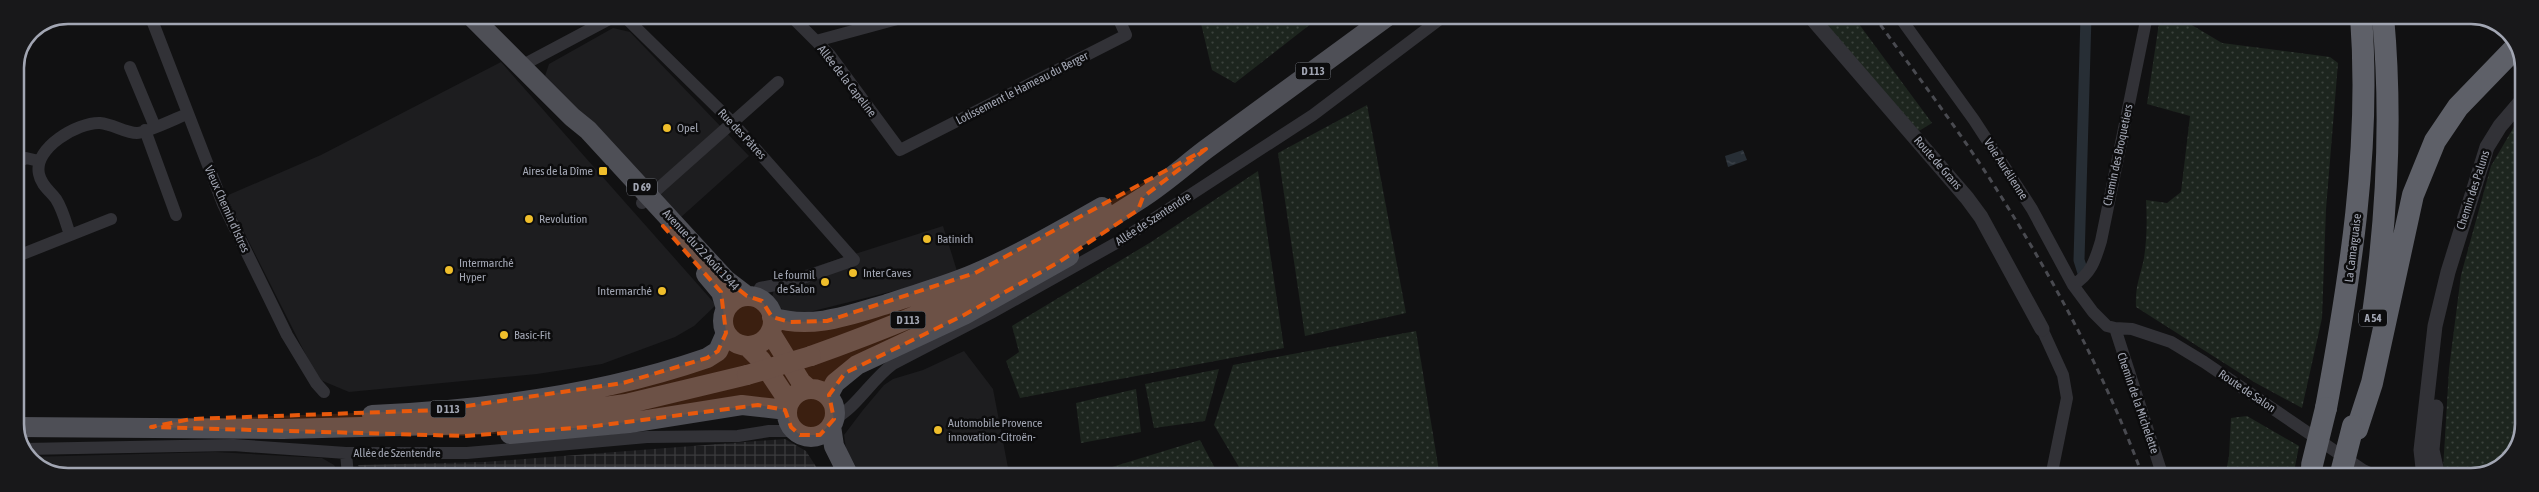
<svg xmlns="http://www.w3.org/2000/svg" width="2539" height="492" viewBox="0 0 2539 492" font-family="'Asap Condensed',sans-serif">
<defs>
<pattern id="industrial-grid" width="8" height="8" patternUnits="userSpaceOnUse" patternTransform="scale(1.25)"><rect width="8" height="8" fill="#1d1d1f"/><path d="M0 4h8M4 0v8" fill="none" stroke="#3b3b3d"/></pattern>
<pattern id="grass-dots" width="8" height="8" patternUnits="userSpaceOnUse" patternTransform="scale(1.25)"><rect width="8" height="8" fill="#1d251e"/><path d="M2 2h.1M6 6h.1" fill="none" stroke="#3b423c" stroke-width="1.8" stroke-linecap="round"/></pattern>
<pattern id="water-ripples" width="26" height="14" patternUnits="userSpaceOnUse" patternTransform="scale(1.25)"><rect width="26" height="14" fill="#272e35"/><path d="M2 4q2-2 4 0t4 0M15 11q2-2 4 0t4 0" fill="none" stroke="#434950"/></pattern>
</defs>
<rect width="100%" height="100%" fill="#111112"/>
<!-- built -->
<path fill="#1d1d1f" d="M613 28 630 32 749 156 680 218 545 76 549 64Z
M501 62 716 305 694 326 675 337 602 364 537 374 349 392 318 379 226 196 321 155Z
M943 226 957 271 926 283 789 317 772 298 776 279Z
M964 351 993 389 1009 473 978 476H861L846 449 844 435 863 410 884 385 893 379 923 370Z
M215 452 322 458 334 465 341 476H58L30 461 28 457Z"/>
<!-- industrial -->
<path fill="url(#industrial-grid)" d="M785 439 806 451 822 476H364L358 465 484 462Z"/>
<!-- grass -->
<path fill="url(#grass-dots)" d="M1199 15 1321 16 1235 83 1212 70Z
M1817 16H1853L1932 123 1919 131Z
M2160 16 2180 18 2222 43 2330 57 2338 63 2326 209 2322 318 2302 408 2254 382 2136 307C2135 285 2140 278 2144 258 2147 238 2147 219 2146 200L2167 203 2181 192 2190 116 2147 104Z
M1367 105 1406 313 1305 336 1278 153Z
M2523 116V434L2506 464 2471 477H2447L2443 470 2449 369 2461 275 2491 166 2515 125Z
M1258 171 1284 348 1020 398 1006 361 1019 352 1012 326 1151 242Z
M1416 331 1440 477H1245L1214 425 1233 365Z
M1219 369 1205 421 1154 428 1145 384Z
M1136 389 1141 432 1081 443 1076 403Z
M2247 416 2299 446 2293 477H2225L2229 456 2231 418Z
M1200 440 1219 476H1044L1099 471Z"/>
<!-- water -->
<path fill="url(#water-ripples)" d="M1743 150 1747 160 1728 167 1725 156Z"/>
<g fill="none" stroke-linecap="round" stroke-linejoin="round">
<!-- canal -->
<path stroke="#272e35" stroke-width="11" d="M2084 276 2079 260 2086 16"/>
<!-- minor -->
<path stroke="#323237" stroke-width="12" d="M150 15 223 204 287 335 316 383 324 392
M623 15 732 122 854 260 791 282 760 288 756 298
M790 15 830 55 900 150 1126 35 1117 15
M1899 16 1974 120 2032 209 2073 285 2093 312 2107 326 2115 328 2132 329 2171 342 2204 362 2363 470 2378 477
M816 41 912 15
M521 66 617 15
M130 67 155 127
M145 130 176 215
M15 163 26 158 39 161
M642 203 778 82
M70 235C66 223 63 210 56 199 50 191 41 185 39 174 33 148 78 122 100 123 113 124 125 133 137 133 146 133 177 118 187 114
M15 239 21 255
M15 257 111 219
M2073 285C2091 274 2095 261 2101 241L2147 16
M2115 328 2163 477
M2042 329 2063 375 2067 398 2051 477
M834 419C857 407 871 380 893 364L991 313 1118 242 1313 115 1444 16
M25 449 233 445 346 453H467L647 437 738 436 769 431H795
M346 453 348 476"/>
<!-- tertiary -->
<path stroke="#323237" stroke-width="15" d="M1810 16 1967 198 1981 217 2042 329
M2436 407 2432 450 2438 477
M2424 477 2421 450 2435 326 2448 272 2487 147 2500 126 2524 98"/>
<!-- primary -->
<path stroke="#4e4f56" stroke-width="20" d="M470 15 572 117 588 130 726 280 747 296
M706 274 721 292 726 309
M723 321a25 25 0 1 1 50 0a25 25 0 1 1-50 0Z
M772 317C811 330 850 315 887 304 916 294 946 286 974 274 1018 255 1060 231 1102 207
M770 332 801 382 808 388
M747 346 761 360 789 402
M811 356C927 315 1039 265 1142 198 1164 184 1184 166 1205 150 1266 106 1327 60 1388 16
M787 413a24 24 0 1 1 48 0a24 24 0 1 1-48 0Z
M828 396 835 383 857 365 964 315 1069 256
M372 415C486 410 600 395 707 358L718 351 726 333
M831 426 834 446 849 476
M15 427 283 429 479 424 626 404 747 375
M510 434 629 423 742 405 787 410"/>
<!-- motorway -->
<path stroke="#5e6068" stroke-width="22" d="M2373 314C2387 217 2392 114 2383 16
M2326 408C2350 279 2371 148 2361 16
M2357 429 2372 383 2413 195 2435 141 2458 107 2516 47"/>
<!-- rail -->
<path stroke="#494a50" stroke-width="3" stroke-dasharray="6 5" stroke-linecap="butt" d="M1874 16C1915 73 1959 130 1997 190 2054 280 2106 376 2143 477"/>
<!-- primary-bridge -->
<path stroke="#4e4f56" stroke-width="20" d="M747 375 811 356"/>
<!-- motorway-bridge -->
<path stroke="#5e6068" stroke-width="22" d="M2312 465 2326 408
M2340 477 2353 426"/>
</g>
<!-- marked area -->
<path fill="#e8590c" fill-opacity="0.2" stroke="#e8590c" stroke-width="4" stroke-dasharray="10 6" stroke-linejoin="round" d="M1206 149 1143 197 1138 210 1059 262 964 315 845 373 829 395 834 419 820 435H800L791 427 785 410 758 405 588 427 464 436 151 427 191 419 439 410 623 383 707 358 718 351 726 333 721 292 663 226 679 227 728 281 747 296 762 301 772 317 790 322 827 321 975 273Z"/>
<!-- markers -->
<g fill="#efbe2b" stroke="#0c0c0d" stroke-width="2">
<circle cx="667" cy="128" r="5"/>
<rect x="598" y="166" width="10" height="10" rx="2.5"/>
<circle cx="529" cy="219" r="5"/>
<circle cx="927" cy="239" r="5"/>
<circle cx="449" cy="270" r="5"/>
<circle cx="853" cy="273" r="5"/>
<circle cx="825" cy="282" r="5"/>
<circle cx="662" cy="291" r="5"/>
<circle cx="504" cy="335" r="5"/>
<circle cx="938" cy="430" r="5"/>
</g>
<g text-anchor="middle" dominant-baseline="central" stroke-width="5" stroke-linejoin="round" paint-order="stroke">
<!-- shield labels -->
<g fill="#0c0c0d" stroke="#757881" stroke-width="1">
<rect x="1295.5" y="62.5" width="35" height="17" rx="4"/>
<rect x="627" y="178.5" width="30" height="17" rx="4"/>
<rect x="2359" y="309.5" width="28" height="17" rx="4"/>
<rect x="890.5" y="311.5" width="35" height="17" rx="4"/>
<rect x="430.5" y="400.5" width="35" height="17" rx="4"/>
</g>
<g font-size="11" font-weight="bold" fill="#a2a6b3">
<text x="1313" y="71">D 113</text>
<text x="642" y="187">D 69</text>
<text x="2373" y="318">A 54</text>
<text x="908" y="320">D 113</text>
<text x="448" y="409">D 113</text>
</g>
<!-- street labels -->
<g font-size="12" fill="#a2a6b3" stroke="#0c0c0d">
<text transform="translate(847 81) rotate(52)">Allée de la Capeline</text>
<text transform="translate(1022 88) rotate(-27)">Lotissement le Hameau du Berger</text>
<text transform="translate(742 134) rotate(47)">Rue des Pâtres</text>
<text transform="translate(2118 155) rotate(-78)">Chemin des Broquetiers</text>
<text transform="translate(1938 163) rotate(49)">Route de Grans</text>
<text transform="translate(2006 169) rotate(57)">Voie Aurélienne</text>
<text transform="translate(2473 190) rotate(-72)">Chemin des Paluns</text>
<text transform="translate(227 209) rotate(66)">Vieux Chemin d'Istres</text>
<text transform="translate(1153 219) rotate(-33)">Allée de Szentendre</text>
<text transform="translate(2353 248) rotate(-83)">La Camarguaise</text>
<text transform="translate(701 250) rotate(47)">Avenue du 22 Août 1944</text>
<text transform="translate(2247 391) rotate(34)">Route de Salon</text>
<text transform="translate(2138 403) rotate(71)">Chemin de la Michelette</text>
<text x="397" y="453">Allée de Szentendre</text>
</g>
<!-- poi labels -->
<g font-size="12" fill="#a2a6b3" stroke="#0c0c0d" text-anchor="start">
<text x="677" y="128">Opel</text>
<text x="593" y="171" text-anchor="end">Aires de la Dîme</text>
<text x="539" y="219">Revolution</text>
<text x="937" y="239">Batinich</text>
<text x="459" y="263">Intermarché<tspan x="459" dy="14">Hyper</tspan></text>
<text x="863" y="273">Inter Caves</text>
<text x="815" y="275" text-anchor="end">Le fournil<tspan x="815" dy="14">de Salon</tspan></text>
<text x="652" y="291" text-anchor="end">Intermarché</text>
<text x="514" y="335">Basic-Fit</text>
<text x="948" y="423">Automobile Provence<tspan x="948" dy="14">innovation -Citroën-</tspan></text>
</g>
</g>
<!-- crop -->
<path d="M0 0H2539V492H0ZM68 24H2471A44 44 0 0 1 2515 68V424A44 44 0 0 1 2471 468H68A44 44 0 0 1 24 424V68A44 44 0 0 1 68 24Z" fill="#18181a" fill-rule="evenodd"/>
<path fill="none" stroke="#a2a6b3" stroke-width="2.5" d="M68 24H2471A44 44 0 0 1 2515 68V424A44 44 0 0 1 2471 468H68A44 44 0 0 1 24 424V68A44 44 0 0 1 68 24Z"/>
</svg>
